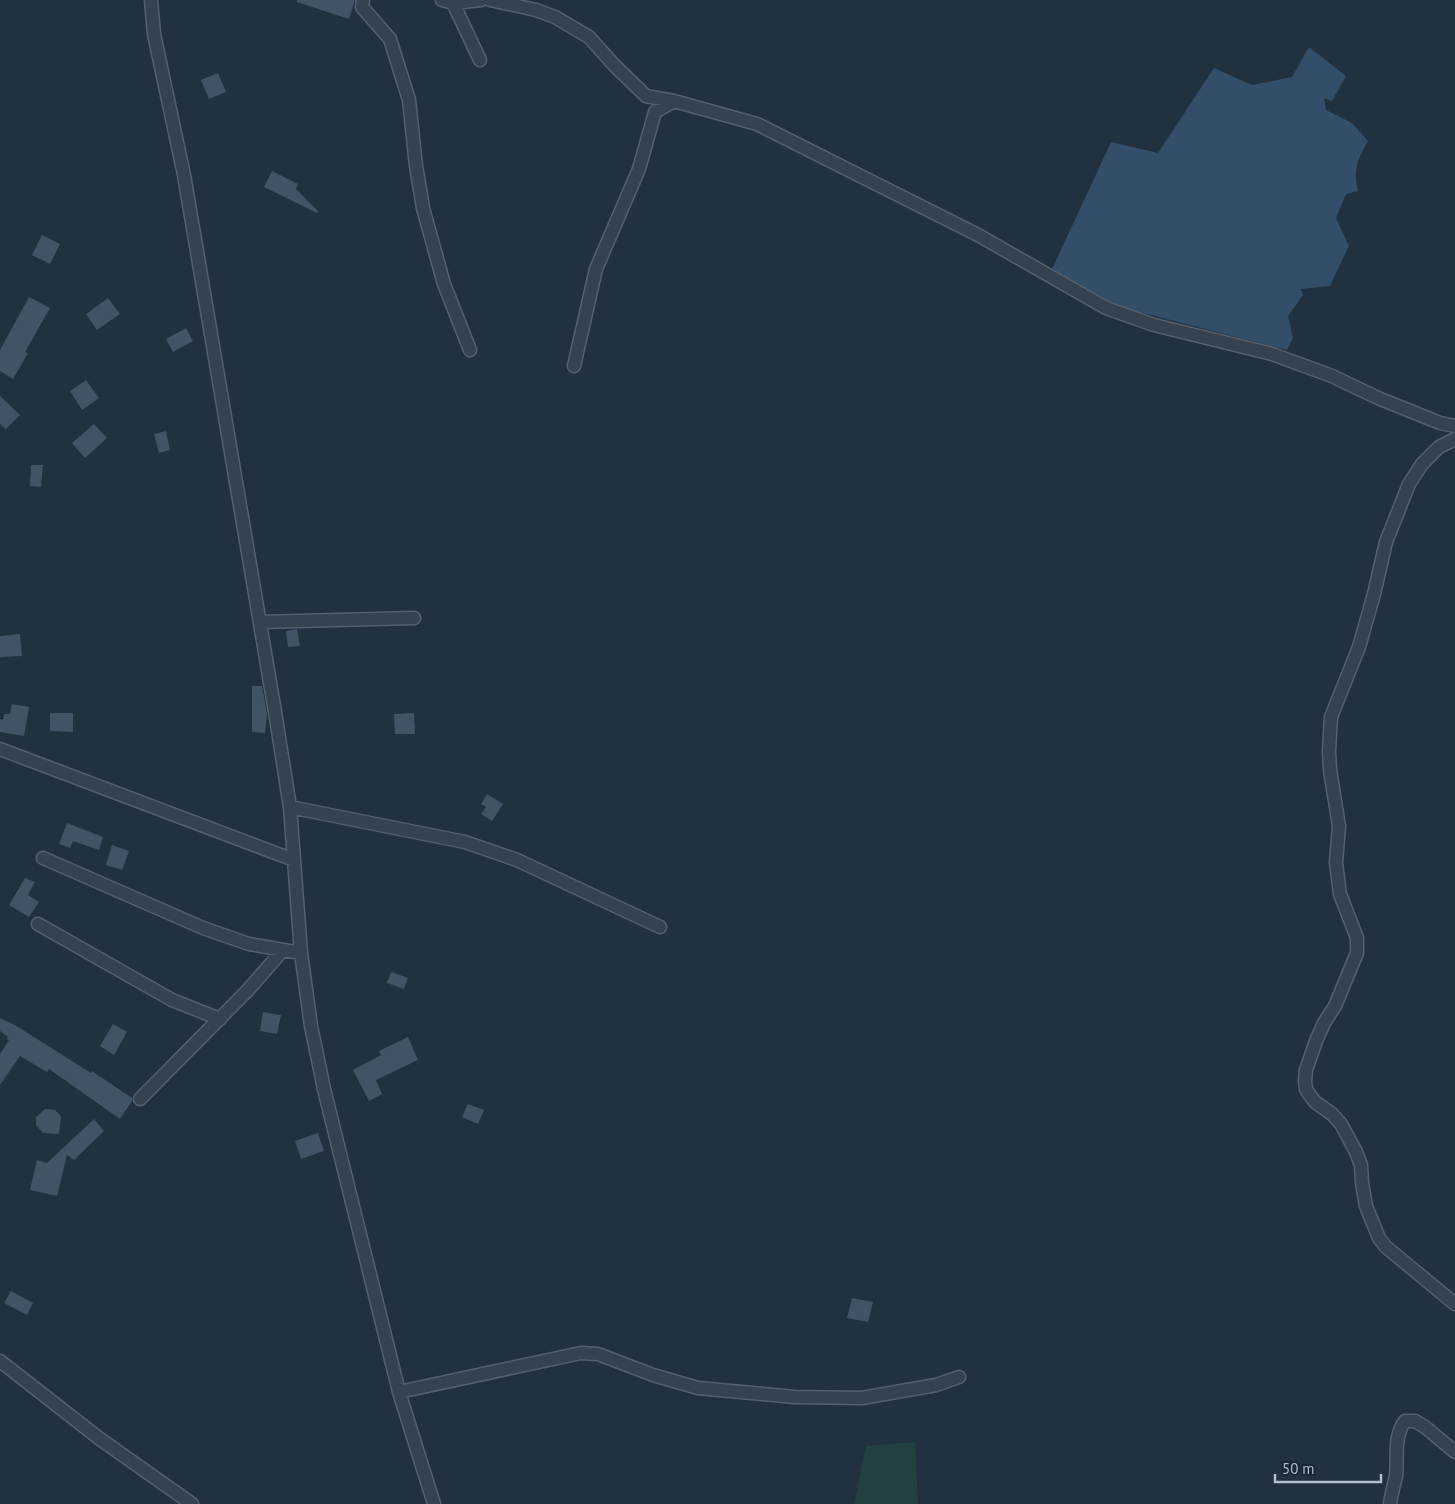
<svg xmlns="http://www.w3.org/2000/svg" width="1455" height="1504" viewBox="0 0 1455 1504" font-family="'PT Sans',sans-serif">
<rect width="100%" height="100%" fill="#213140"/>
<!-- green -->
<path fill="#234041" d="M915 1442 918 1504H854L866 1446Z"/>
<!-- water -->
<path fill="#334e69" d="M1309 47 1346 76 1332 101 1324 98 1326 110 1352 123 1368 141C1357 161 1353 169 1358 191L1346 194 1336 218 1349 246 1330 286 1301 289 1303 295 1288 316 1293 338 1287 350 1112 305 1052 269 1111 142 1158 153 1214 68 1252 85 1292 77Z"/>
<!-- building -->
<path fill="#415364" d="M297 0H355L349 19 297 2Z
M218 73 226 92 209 99 201 80Z
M272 171 298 184 296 189 318 211 317 213 264 187Z
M42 235 60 244 50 264 32 255Z
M29 297 50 308 25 352 28 353 13 379 0 371V350Z
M108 298 120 314 97 330 86 314Z
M186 328 193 341 173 352 166 339Z
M86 380 99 398 82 410 70 391Z
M0 396 20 415 6 429 0 424Z
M94 424 107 438 85 458 72 443Z
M166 431 170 450 159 453 154 434Z
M31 465H43L41 487 30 486Z
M297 629 300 646 288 647 286 631Z
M20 634 22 656 0 657V636Z
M252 686H262L267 714 265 733 252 732Z
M12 704 29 707 24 736 0 732V719L3 720 4 714H10Z
M50 713H73V732L50 731Z
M414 713 415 734H395L394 714Z
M487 794 503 804 492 821 481 814 486 807 481 804Z
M67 823 103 837 99 850 73 841 70 848 59 844Z
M112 845 129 851 122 870 106 865Z
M25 878 35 882 28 895 39 902 29 917 9 905Z
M391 972 408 978 404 989 387 983Z
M263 1012 281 1015 277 1034 260 1031Z
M0 1018 15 1025 91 1073 92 1071 132 1098V1101L120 1119 49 1069 47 1072 20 1056 0 1085V1054L9 1040 7 1039 8 1037 0 1031Z
M113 1024 127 1032 114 1055 100 1046Z
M408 1037 418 1060 376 1080 382 1094 369 1101 353 1070 381 1055 379 1051Z
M468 1104 484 1110 478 1124 462 1117Z
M45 1109 55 1110 61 1116 59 1134 43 1133 36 1125V1117Z
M94 1119 104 1131 74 1160 67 1155 57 1196 30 1190 37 1160 47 1163Z
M318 1133 324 1151 301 1159 295 1141Z
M11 1291 33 1303 27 1315 4 1303Z
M852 1298 873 1302 868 1322 847 1318Z"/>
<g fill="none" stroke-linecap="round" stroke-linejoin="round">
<!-- minor casing -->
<g stroke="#53606d" stroke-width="15">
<path id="minor" d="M151 0 154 34 184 175 275 712 290 807 301 953 311 1026 324 1089 399 1392 434 1504
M363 0 362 7 390 39 409 100 416 166 423 208 444 284 470 350
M442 0 453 3 481 0
M490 0 536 10 555 17 589 37 614 65 646 96 674 101 655 112 639 169 596 269 574 366
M453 3 480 60
M674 101 757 124 978 235 1106 308 1154 325 1272 354 1332 376 1378 398 1440 423 1455 426
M1455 439 1439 447 1422 464 1409 484 1386 542 1374 594 1359 647 1331 717 1329 751 1330 770 1339 826 1336 863 1340 894 1357 938V953L1335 1006 1324 1023 1316 1041 1306 1070 1305 1081 1306 1089 1309 1094 1315 1102 1332 1114 1341 1124 1356 1152 1361 1165 1362 1183 1366 1206 1379 1238 1386 1247 1455 1304
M260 622 414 618
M0 749 294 860
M290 807 465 842 517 860 660 927
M43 858 203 928 249 944 301 953
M38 924 172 1000 220 1019
M140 1099 248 990 283 950
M0 1361 100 1439 192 1504
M399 1392 581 1353 598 1354 653 1375 698 1388 795 1397 862 1398 936 1385 959 1377
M1390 1504C1391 1495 1394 1485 1396 1476 1398 1458 1393 1437 1405 1421H1415L1425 1427 1455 1452"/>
</g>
<!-- minor -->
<use href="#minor" stroke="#35424f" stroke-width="12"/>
</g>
<!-- scale -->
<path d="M1275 1474v8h106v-8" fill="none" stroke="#b1bdcb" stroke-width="2.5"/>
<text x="1282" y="1474" font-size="15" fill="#b1bdcb" stroke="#1a2734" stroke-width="4" paint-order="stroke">50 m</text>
</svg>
